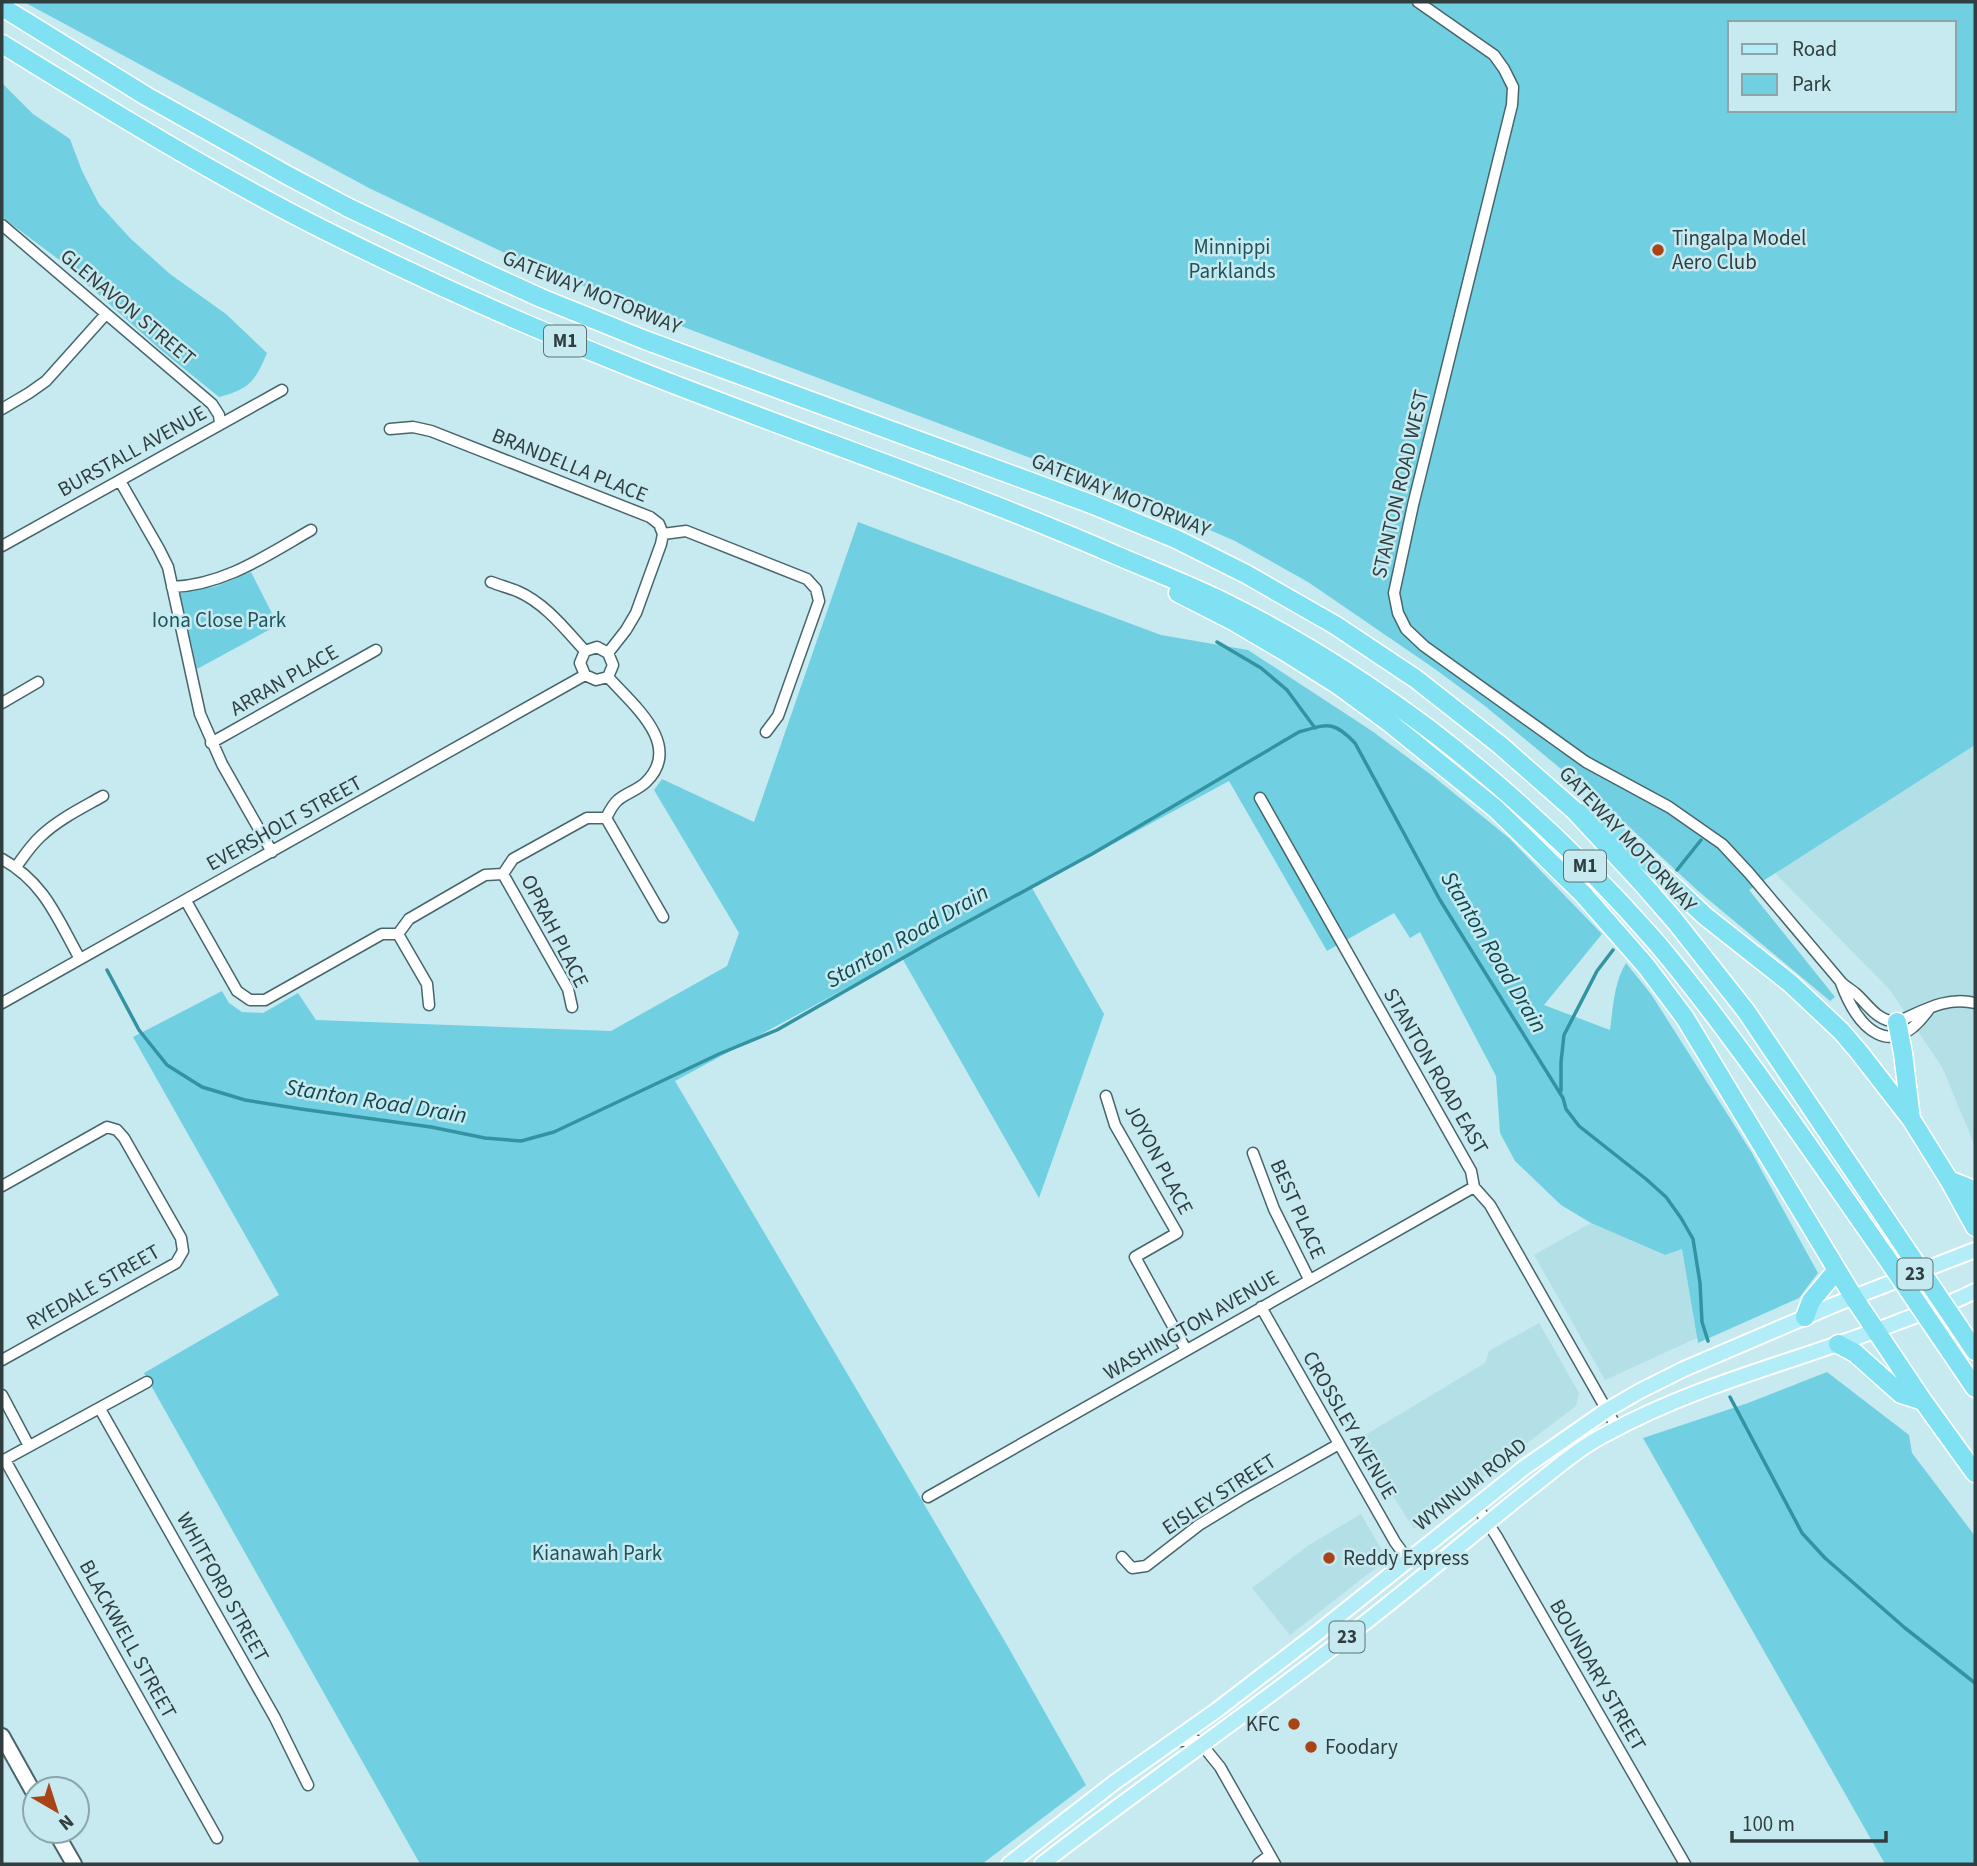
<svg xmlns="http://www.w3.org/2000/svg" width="1977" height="1866" viewBox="0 0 1977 1866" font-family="'Source Sans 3',sans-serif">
<rect width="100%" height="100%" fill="#c7eaf0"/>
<!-- built -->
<path fill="#b3dfe7" d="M1975 745V1146L1942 1067 1890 990 1774 872Z
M1591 1223 1664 1255 1682 1248 1697 1338 1605 1380 1534 1255Z
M1539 1323 1579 1393 1576 1406 1414 1529 1357 1440 1485 1363 1489 1351Z
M1361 1514 1387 1559 1290 1635 1252 1588 1309 1545Z"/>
<!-- green -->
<path fill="#70d0e1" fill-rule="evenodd" d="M24 2H1975V745L1749 890 1835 997 1830 1001 1697 890 1613 812 1485 706 1435 669 1308 582 1235 541 1139 499 686 328 515 258 369 188ZM1730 23H1954V110H1730Z
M2 83 33 114 70 139 82 171 99 204 131 239 170 274 226 314 267 353C255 381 250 389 219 397L161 350 62 262 2 217Z
M858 522 1161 635 1248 650 1372 731 1434 777 1509 838 1602 934 1544 1005 1610 1030C1613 1008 1614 982 1626 963L1651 994 1752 1153 1818 1273 1799 1298 1698 1343 1682 1249 1665 1255 1591 1223 1561 1205 1515 1161 1500 1133 1496 1076 1420 932 1410 938 1394 913 1327 951 1229 781 1032 888 1104 1014 1039 1198 902 958 675 1081 1007 1645 1086 1785 982 1864H420L144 1373 279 1295 133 1037 222 991 229 1003 242 1012 263 1013 298 993 316 1020 611 1031 727 966 739 933 654 790 662 779 754 822Z
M251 572 278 625 197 669 180 593 217 586Z
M1827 1372 1909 1435 1912 1453 1975 1536V1864H1885L1643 1438 1748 1403Z"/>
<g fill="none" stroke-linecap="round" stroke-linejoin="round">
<!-- stream -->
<path stroke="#3493a3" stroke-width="3.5" d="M1217 642 1261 668 1287 690 1315 728
M1677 870 1701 840
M107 970 139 1030 167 1065 202 1087 245 1100 301 1109 431 1127 485 1138 521 1141 554 1132 719 1054 777 1030 936 939 1092 854 1299 732C1328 724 1333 720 1355 743L1440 900 1563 1098
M1561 1091V1062L1564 1035 1597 971 1613 950
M1563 1098 1566 1109 1579 1126 1646 1179 1666 1197 1681 1218 1693 1239 1700 1283 1702 1322 1708 1341
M1730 1397 1802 1533 1825 1558 1905 1628 1975 1683"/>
<!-- street casing -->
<g stroke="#47666c" stroke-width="13">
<path id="street" d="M1418 2 1494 55 1504 69 1513 87 1512 105 1413 505 1394 593 1398 613 1406 629 1424 646 1586 762 1669 807 1722 844 1749 873 1841 982C1845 986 1850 989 1855 993 1869 1005 1876 1021 1897 1022 1923 1011 1946 996 1975 1003
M2 225 212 404 219 415 220 424
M2 409 29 393 46 381 106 314
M390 429 413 427 431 431 650 517 659 524 663 534 686 531 807 579 816 589 819 601 778 716 766 732
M120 481 159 549 168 567 200 714 222 764 272 852
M2 546 282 390
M491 582C499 585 509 588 517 591 545 603 565 629 585 651
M172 587C225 585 267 555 311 530
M597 647 608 653 613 665 608 677 596 680 585 675 580 663 585 651Z
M608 653 626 630 636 613 661 544 663 534
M2 703 38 682
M211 743 376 650
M1260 798 1471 1171 1474 1187 1490 1205 1617 1428
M606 818 663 917
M2 859C45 883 57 918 80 959
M16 867C24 856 31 845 41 836 59 819 82 808 103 796
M503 874 568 989 572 1007
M186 901 237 991 250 1000H265L382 934H398L409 919 485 875 503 874 513 859 587 818H606C609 812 613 804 618 800 626 793 638 790 646 782 684 745 632 704 608 677
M398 934 427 984 429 1005
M1841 983C1858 1029 1891 1063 1929 1009
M2 1003 585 675
M1106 1096 1115 1125 1177 1233 1135 1257 1186 1350
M1253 1153 1274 1209 1309 1279
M2 1186 107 1127 117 1130 124 1138 181 1238 183 1251 176 1263 2 1360
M1261 1307 1395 1542 1408 1560
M2 1395 29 1446
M100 1409 275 1718 308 1785
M5 1460 217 1838
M2 1461 147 1382
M928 1497 1474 1187
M1476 1505 1497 1537 1685 1864
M1122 1557 1132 1568 1146 1566 1199 1525 1245 1497 1339 1444
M1174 1741H1188L1195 1740 1203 1746 1220 1767 1275 1864
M1258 1864 1270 1855"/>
</g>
<!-- secondary casing -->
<g stroke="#47666c" stroke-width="18">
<path id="secondary" d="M2 1736 35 1795
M55 1831 74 1864"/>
</g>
<!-- primary casing -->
<g stroke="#fff" stroke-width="18">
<path id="primary" d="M1009 1864 1115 1782 1217 1710 1316 1634 1525 1467 1607 1410 1640 1391 1684 1369 1836 1304 1975 1250
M1042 1864C1149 1781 1261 1705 1367 1621 1421 1579 1473 1534 1527 1491 1553 1471 1578 1448 1608 1433 1699 1383 1802 1360 1898 1322 1924 1312 1951 1304 1975 1291"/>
</g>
<!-- highway casing -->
<g stroke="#fff" stroke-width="21">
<path id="highway" d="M2 7 146 96 287 175 349 208 484 272 541 298 645 340 1091 504 1176 539 1246 574 1335 625 1416 679 1500 745 1575 811 1641 882 1675 921 1746 1011 1906 1249
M2 44C109 110 218 177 330 233 430 283 532 328 635 369 795 433 960 487 1118 556 1153 571 1189 585 1224 602 1295 637 1365 681 1429 729 1511 792 1587 863 1655 941 1690 982 1722 1025 1754 1069 1799 1131 1842 1194 1886 1257
M1178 593 1233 621 1284 651 1338 685 1390 723 1496 809 1583 894 1646 966 1685 1018 1854 1298 1923 1401 1975 1473
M1577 812 1605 822 1705 916 1790 983 1841 1031 1859 1052 1911 1119 1949 1180 1975 1227
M1897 1022 1903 1053 1911 1119
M1949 1180 1969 1188 1975 1196
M1805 1317 1811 1301 1837 1270
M1959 1327 1975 1351
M1939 1335 1975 1388
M1838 1344 1855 1353 1901 1394 1923 1401"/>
</g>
<!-- street -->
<use href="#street" stroke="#fff" stroke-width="10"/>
<!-- secondary -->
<use href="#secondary" stroke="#fff" stroke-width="14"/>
<!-- primary -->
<use href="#primary" stroke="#b3edf7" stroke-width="14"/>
<!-- highway -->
<use href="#highway" stroke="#80e1f2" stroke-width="18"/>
<!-- highway-bridge casing -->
<g stroke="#fff" stroke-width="21" stroke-linecap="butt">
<path id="highway-bridge" d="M1906 1249 1959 1327
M1886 1257 1939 1335"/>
</g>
<!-- highway-bridge -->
<use href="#highway-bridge" stroke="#80e1f2" stroke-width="18"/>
</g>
<!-- markers -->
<g fill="#a94418" stroke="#c7eaf0" stroke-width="2.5">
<circle cx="1658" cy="250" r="7"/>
<circle cx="1329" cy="1558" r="7"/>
<circle cx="1294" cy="1724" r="7"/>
<circle cx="1311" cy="1747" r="7"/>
</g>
<g text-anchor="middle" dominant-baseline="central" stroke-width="5" stroke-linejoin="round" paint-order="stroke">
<!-- shield labels -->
<g fill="#c7eaf0" stroke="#5d7275" stroke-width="2">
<rect x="544" y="325.5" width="42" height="31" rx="5"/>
<rect x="1564" y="850.5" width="42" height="31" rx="5"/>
<rect x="1897.5" y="1258.5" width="35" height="31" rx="5"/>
<rect x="1329.5" y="1621.5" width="35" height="31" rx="5"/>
</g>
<g font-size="19" font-weight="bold" fill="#303e40">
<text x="565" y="341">M1</text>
<text x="1585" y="866">M1</text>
<text x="1915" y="1274">23</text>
<text x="1347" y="1637">23</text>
</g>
<!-- poi labels -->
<g font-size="21" fill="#303e40" stroke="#c7eaf0" text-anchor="start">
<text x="1672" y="238">Tingalpa Model<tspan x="1672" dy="24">Aero Club</tspan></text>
<text x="1343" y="1558">Reddy Express</text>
<text x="1280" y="1724" text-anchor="end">KFC</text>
<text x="1325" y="1747">Foodary</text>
</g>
<!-- park labels -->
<g font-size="21" fill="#1f545d" stroke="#c7eaf0">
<text x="1232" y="247">Minnippi<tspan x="1232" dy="24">Parklands</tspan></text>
<text x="219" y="620">Iona Close Park</text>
<text x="597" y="1553">Kianawah Park</text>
</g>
<!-- street labels -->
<g font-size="21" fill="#303e40" stroke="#c7eaf0">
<text transform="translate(592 292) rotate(22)">GATEWAY MOTORWAY</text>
<text transform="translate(128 307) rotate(40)">GLENAVON STREET</text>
<text transform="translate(132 451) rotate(-29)">BURSTALL AVENUE</text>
<text transform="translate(570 465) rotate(22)">BRANDELLA PLACE</text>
<text transform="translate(1400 484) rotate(-77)">STANTON ROAD WEST</text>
<text transform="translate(1121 495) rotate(22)">GATEWAY MOTORWAY</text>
<text transform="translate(284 680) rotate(-30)">ARRAN PLACE</text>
<text transform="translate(284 823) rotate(-29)">EVERSHOLT STREET</text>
<text transform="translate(1628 839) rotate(47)">GATEWAY MOTORWAY</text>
<text transform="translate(555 931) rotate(63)">OPRAH PLACE</text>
<text transform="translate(1436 1071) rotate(60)">STANTON ROAD EAST</text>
<text transform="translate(1159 1159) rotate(62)">JOYON PLACE</text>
<text transform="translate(1298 1209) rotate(66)">BEST PLACE</text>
<text transform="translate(93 1287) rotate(-30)">RYEDALE STREET</text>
<text transform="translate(1191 1325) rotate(-30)">WASHINGTON AVENUE</text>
<text transform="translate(1350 1425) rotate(60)">CROSSLEY AVENUE</text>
<text transform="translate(1470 1484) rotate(-38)">WYNNUM ROAD</text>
<text transform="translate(1219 1494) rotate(-33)">EISLEY STREET</text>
<text transform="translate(223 1587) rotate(61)">WHITFORD STREET</text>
<text transform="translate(128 1639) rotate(61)">BLACKWELL STREET</text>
<text transform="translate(1598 1675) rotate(60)">BOUNDARY STREET</text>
</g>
<!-- water labels -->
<g font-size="23" font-style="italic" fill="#114851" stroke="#c7eaf0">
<text transform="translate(907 936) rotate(-30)">Stanton Road Drain</text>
<text transform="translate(1494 952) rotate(59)">Stanton Road Drain</text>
<text transform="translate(376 1101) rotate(9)">Stanton Road Drain</text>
</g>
</g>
<!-- border -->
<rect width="1977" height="1866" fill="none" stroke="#303e40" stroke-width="7"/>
<!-- legend -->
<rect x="1728" y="21" width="228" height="91" fill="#c7eaf0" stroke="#8ba5aa" stroke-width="2"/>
<rect x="1742" y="44" width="35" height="10" fill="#b3edf7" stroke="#8ba5aa" stroke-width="2"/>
<text x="1792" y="56" font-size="21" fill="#303e40">Road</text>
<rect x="1742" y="74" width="35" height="21" fill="#70d0e1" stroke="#8ba5aa" stroke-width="2"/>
<text x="1792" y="91" font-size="21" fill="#303e40">Park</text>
<!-- north arrow -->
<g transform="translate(56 1810) rotate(141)"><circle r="33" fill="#c7eaf0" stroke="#8ba5aa" stroke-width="2"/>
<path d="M0-5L12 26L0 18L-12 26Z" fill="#a94418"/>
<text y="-10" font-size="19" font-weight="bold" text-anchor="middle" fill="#303e40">N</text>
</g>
<!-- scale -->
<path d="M1732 1831v10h154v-10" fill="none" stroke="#303e40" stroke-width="3.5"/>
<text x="1742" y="1831" font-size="21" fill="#303e40" stroke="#c7eaf0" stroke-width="5" paint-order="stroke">100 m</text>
</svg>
